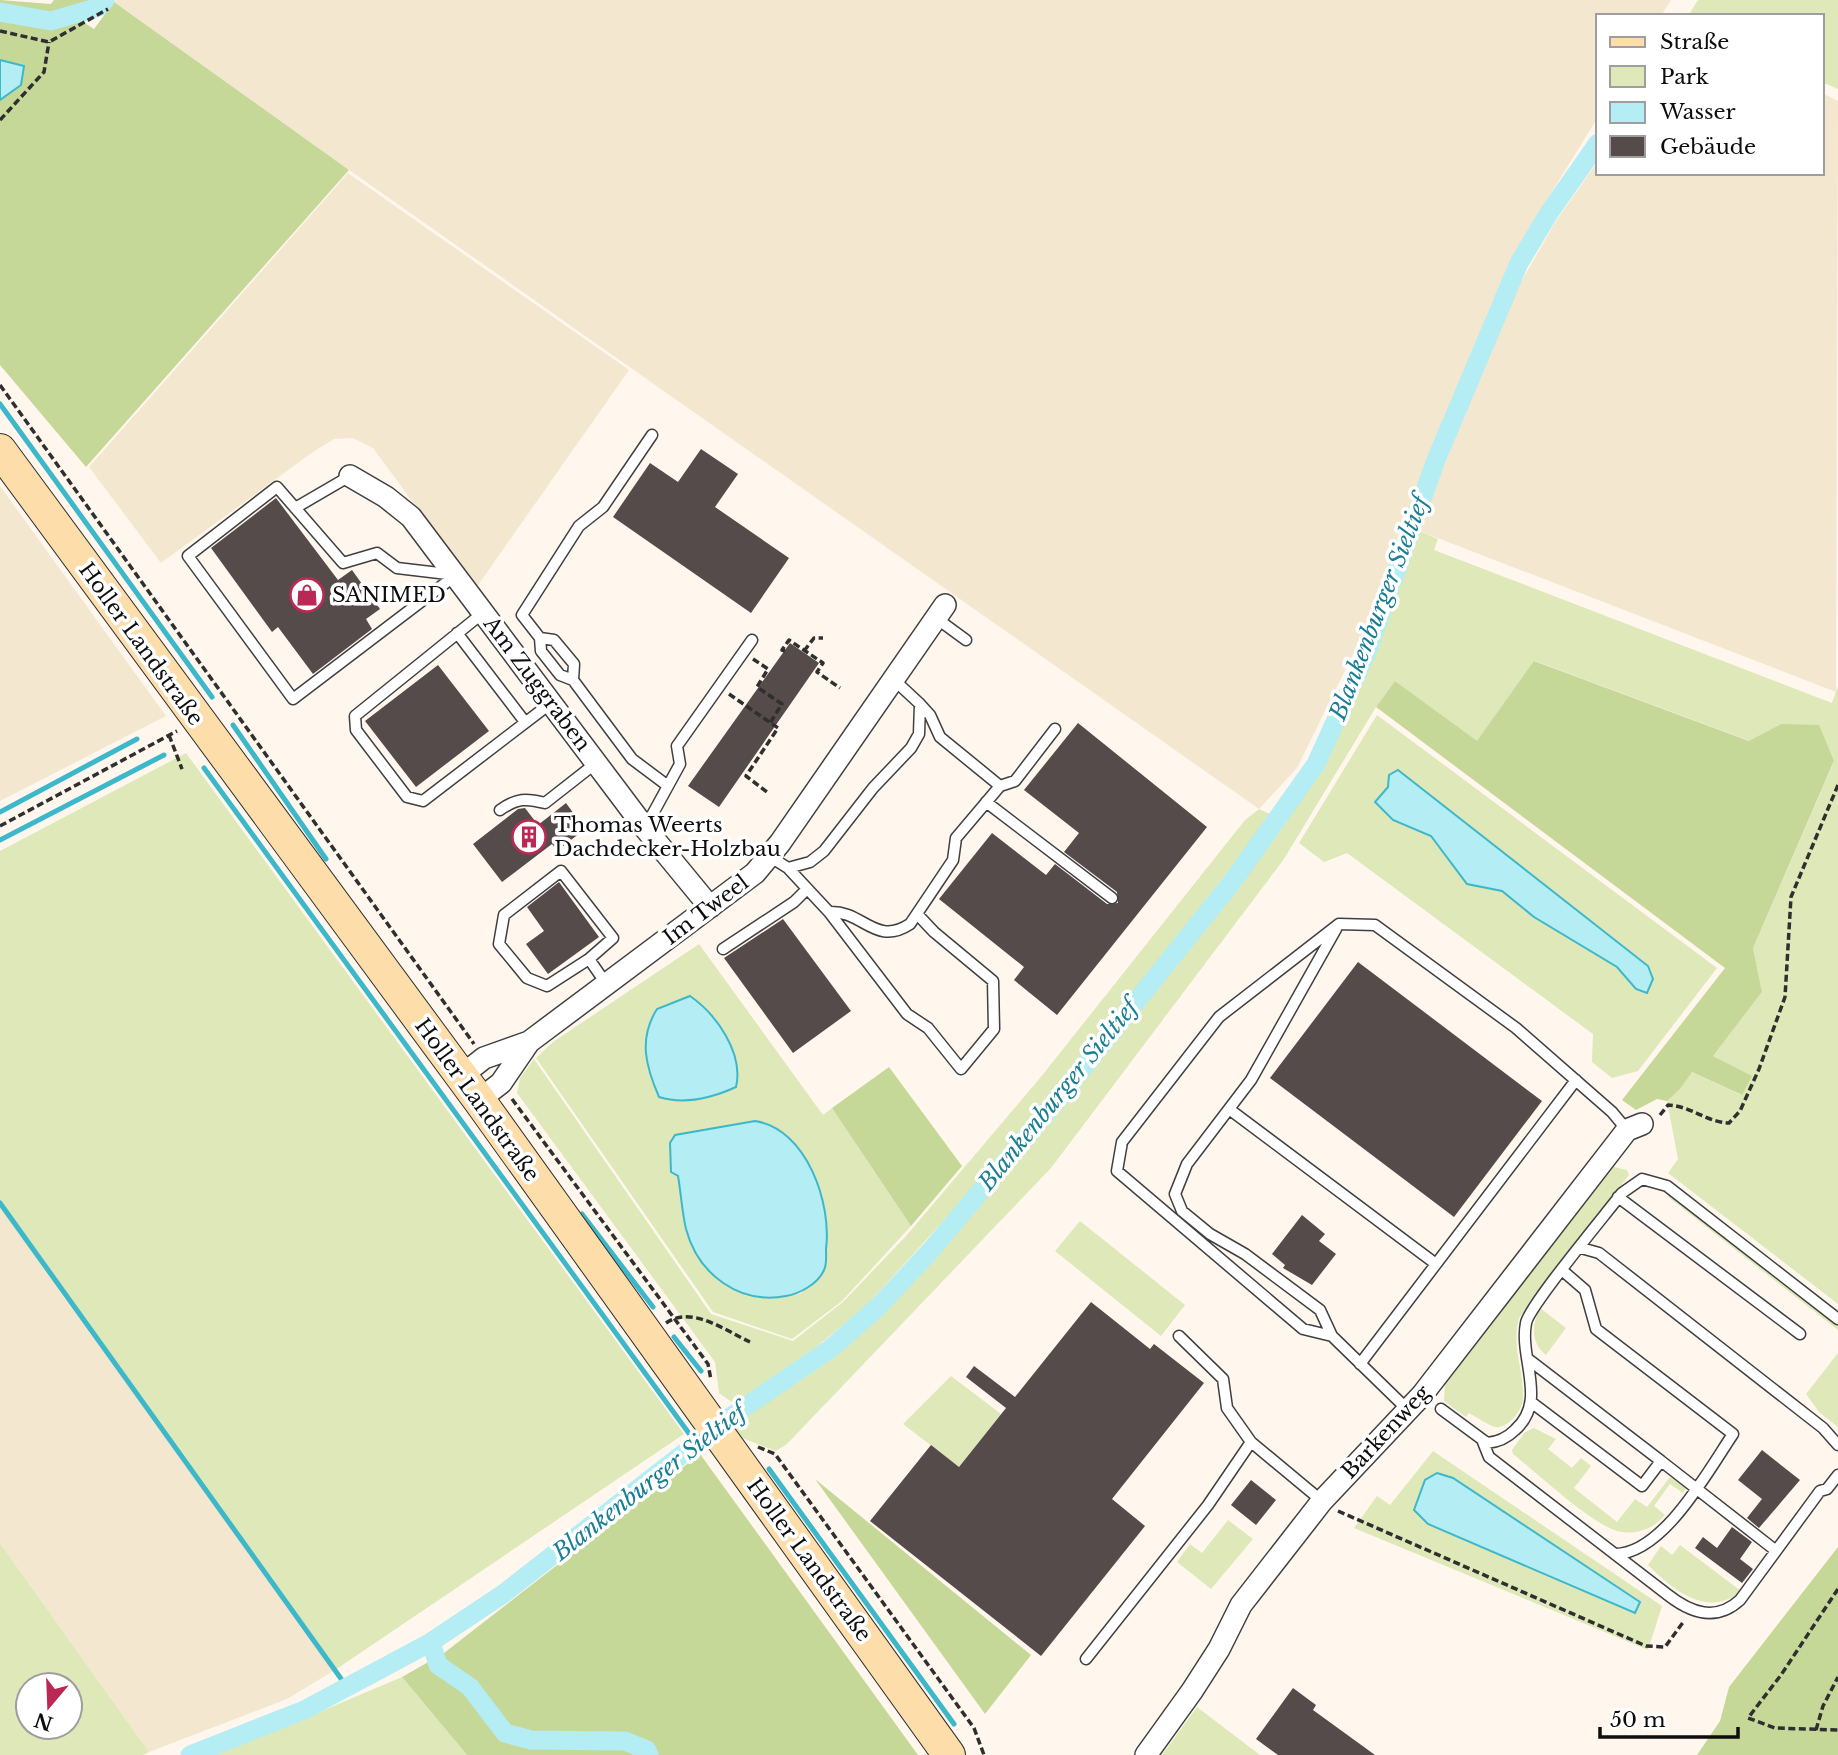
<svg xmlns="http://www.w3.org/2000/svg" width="1838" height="1755" viewBox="0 0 1838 1755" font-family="'Libre Baskerville',serif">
<rect width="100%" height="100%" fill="#fff7ee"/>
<!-- farmland -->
<path fill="#f4e7cf" d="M116 0H1671L1661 16H1598V117L1510 260 1429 457 1359 642 1297 768 1259 809 349 170 114 2Z
M1822 93 1838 101 1836 692 1417 530 1517 289 1556 221 1598 161V173H1822Z
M348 173 629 370 476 588 373 448 353 438 334 439 313 452 161 563 89 467Z
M0 486 166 716 0 801Z
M0 1209 335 1670 287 1699 149 1752 0 1543Z"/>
<!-- green -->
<path fill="#dee8b8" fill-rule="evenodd" d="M1698 0H1838V89L1822 82V16H1688Z
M1417 530 1438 539 1434 550 1832 703 1838 686V1304L1668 1173 1678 1159 1667 1101 1681 1088 1692 1072 1741 1095 1751 1076 1713 1056 1762 992 1753 948 1834 762 1781 724 1750 741 1535 661 1477 742 1395 681 1376 707 1284 859 1051 1168 787 1444 776 1451 742 1438 729 1421 835 1352 907 1282 1048 1119 1171 966 1319 770 1372 657Z
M1377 715 1717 968 1638 1071 1612 1078 1592 1062 1593 1034 1347 853 1324 862 1299 843ZM1389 787 1653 979 1636 989 1617 967 1534 917 1502 891 1467 884 1431 836 1393 820 1375 802Z
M186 753 684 1434 335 1670 0 1209V851Z
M1259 809 1272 815 1066 1080 987 1173 867 1305 796 1364 733 1403 719 1393 715 1362 517 1093 520 1078 534 1059 711 1314 793 1341 843 1302 906 1236 1040 1078 1245 820Z
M699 944 823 1115 832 1108 911 1226 842 1301 792 1339 713 1312 536 1058 553 1042ZM714 1016 731 1051 736 1087 716 1096 674 1101ZM755 1121C766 1127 780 1132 789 1139 829 1174 823 1223 824 1271L800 1294 769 1299 703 1264 686 1230 678 1176 727 1127Z
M1614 1167 1627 1170 1629 1175 1519 1318C1511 1347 1524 1370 1523 1398 1523 1410 1508 1429 1495 1427 1492 1427 1471 1414 1469 1413L1466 1417 1444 1401 1445 1381 1608 1170Z
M1667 1196H1671L1838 1324V1330Z
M1080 1221 1185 1305 1161 1336 1055 1251Z
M1540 1308 1566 1328 1546 1355C1530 1342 1532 1325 1540 1308Z
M1838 1353V1427L1819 1412 1806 1394Z
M951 1376 1001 1414 959 1467 903 1424Z
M1534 1428 1556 1439 1548 1449 1572 1468 1581 1458 1591 1466 1574 1488 1617 1522 1635 1499 1647 1507 1670 1477 1686 1488 1683 1493 1670 1484 1654 1506 1665 1515C1653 1529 1635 1536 1617 1531 1590 1523 1537 1473 1513 1454L1512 1450 1525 1432Z
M1433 1451 1662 1606 1648 1650 1354 1528 1377 1496 1390 1505Z
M1228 1520 1253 1539 1211 1589 1177 1562 1190 1544 1202 1553Z
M0 1543 149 1752 143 1755H0ZM28 1685H70V1727H28Z
M1680 1545 1741 1591C1708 1619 1673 1590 1648 1565L1661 1546 1672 1555Z
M402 1677 467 1755H209L296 1722Z
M1197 1707 1260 1755H1162Z"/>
<!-- forest -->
<path fill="#c6d898" d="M0 0 51 4 54 0H95L77 18 94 29 114 2 349 170 86 467 0 365V100L21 85 24 67 0 60Z
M1534 661 1749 741 1781 724 1819 725 1834 761 1753 948 1762 992 1713 1056 1752 1076 1742 1095 1692 1072 1681 1088 1667 1101 1657 1099 1636 1110 1622 1100 1725 968 1376 707 1395 681 1477 741Z
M889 1067 962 1166 911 1226 832 1108Z
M700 1454 918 1755H467L402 1677 444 1653Z
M815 1479 1031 1655 985 1714Z
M1838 1547V1755H1697L1720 1721 1729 1687Z"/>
<!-- water -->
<path fill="#b4edf4" stroke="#3db7ca" stroke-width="2" d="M0 60 24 66 21 85 0 100Z
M1398 770 1648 966 1653 979 1647 993 1636 989 1617 967 1534 917 1502 891 1467 884 1431 836 1393 820 1375 802 1388 787 1389 775Z
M690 996C716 1014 744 1053 736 1087 712 1098 685 1105 659 1097 646 1067 638 1039 657 1009Z
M755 1121C807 1129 832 1204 826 1249 826 1255 827 1265 824 1270 818 1284 799 1294 786 1296 739 1305 698 1274 686 1229 682 1212 681 1193 678 1176L671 1172 670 1143 675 1135Z
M1437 1473 1453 1478 1640 1602 1635 1613 1428 1524 1414 1510 1425 1480Z"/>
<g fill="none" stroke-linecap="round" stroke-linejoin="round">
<!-- stream -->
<path stroke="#3db7ca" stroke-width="5" d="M0 404 212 697
M233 725 326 859
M204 768 696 1443
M0 812 137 739
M0 840 164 755
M0 1203 347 1687
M582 1214 653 1307
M674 1337 701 1371
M769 1469 954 1724"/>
<!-- canal -->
<path stroke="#b4edf4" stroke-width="19" d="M0 12 51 21 99 7 105 0
M431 1642 438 1665 470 1687 505 1733 531 1740 625 1741 647 1750 649 1755
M190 1755 304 1710 431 1642 503 1594 730 1417 830 1349 878 1307 931 1250 1054 1104 1232 882 1316 764 1368 649 1436 460 1519 263 1549 213 1598 143"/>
</g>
<!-- building -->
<path fill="#554b4a" d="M701 449 738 474 715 507 789 558 751 613 613 517 650 463 678 482Z
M276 498 338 580 352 570 380 609 366 619 372 629 313 674 278 627 272 632 211 548Z
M790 643 819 663 719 807 688 786Z
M438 665 489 731 416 787 365 721Z
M1078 723 1207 827 1057 1015 1014 980 1024 967 939 899 992 833 1046 875 1055 864 1107 904 1118 903 1117 892 1064 852 1079 833 1024 790Z
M566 803 585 829 557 851 552 844 502 882 473 844 518 809 525 808 538 825Z
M559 882 599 937 548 974 526 944 544 931 527 907Z
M783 919 851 1011 793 1053 724 958Z
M1358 962 1542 1101 1454 1217 1270 1078Z
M1302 1215 1325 1234 1319 1241 1336 1254 1312 1285 1283 1268 1285 1265 1272 1254Z
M1091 1302 1150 1349 1154 1344 1204 1383 1112 1499 1145 1526 1041 1656 870 1521 931 1445 959 1467 1006 1408 966 1377 974 1366 1015 1397Z
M1762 1450 1800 1480 1759 1528 1747 1518 1762 1499 1738 1480Z
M1251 1480 1276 1500 1256 1525 1231 1505Z
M1732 1527 1752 1542 1740 1559 1753 1569 1742 1583 1695 1548 1703 1537 1717 1548Z
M1293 1688 1316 1705 1313 1710 1375 1755H1278L1256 1739Z"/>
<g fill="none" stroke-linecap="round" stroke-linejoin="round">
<!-- lane casing -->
<g stroke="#404040" stroke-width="13">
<path id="lane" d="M652 435 603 507 579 526 522 615 540 638 541 651 560 675 573 680 632 759 668 786
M277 487 343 563 377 553 397 568 456 575 293 699 188 556Z
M295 508 350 476
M484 612 355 716 356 730 407 797 423 801 551 703
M936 618 966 640
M457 633 525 722
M540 638 554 640 574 664 573 680
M1000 786 1015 781 1055 729
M986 802 1112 898
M500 810C517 798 526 798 545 803L596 763
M645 828 680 764 677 746 752 640
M769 856 788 868 829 912 907 1014 928 1028 961 1069 994 1029 993 981 934 932 918 915
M788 868 810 862 824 851 873 788 911 748 919 734 920 704 892 678
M829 912C863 910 875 947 910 924L953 860 956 838 1000 786 940 737 930 715 920 704
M1336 929 1251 1080 1187 1164 1175 1194 1182 1211 1210 1234 1245 1254 1320 1310 1332 1336 1409 1411
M723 949 794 902 807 889
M589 959 613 938 561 871 504 915 499 944 527 978 547 986 589 959 607 985
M1229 1109 1436 1264
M1618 1197 1800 1334
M1581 1248 1599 1253 1823 1428 1838 1445
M1563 1271 1585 1290 1596 1329 1733 1434C1708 1471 1663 1554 1615 1554
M1179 1336 1223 1379 1227 1408 1251 1442
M1332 1336 1303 1329 1117 1171 1122 1142 1219 1017 1339 924 1375 925 1516 1028 1612 1112 1627 1130
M1528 1359 1661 1461 1642 1486 1531 1402
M1360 1364 1576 1080
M1441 1409 1487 1443C1499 1442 1507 1438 1515 1430 1548 1401 1519 1359 1526 1323 1529 1306 1606 1214 1622 1193L1642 1179 1667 1186 1838 1319
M1483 1442 1489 1457 1668 1595C1691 1613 1716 1622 1740 1600L1820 1491 1827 1489 1838 1475
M1661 1461 1775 1550
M1086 1659 1208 1505 1251 1442 1322 1501"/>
</g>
<!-- street casing -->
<g stroke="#404040" stroke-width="24">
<path id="street" d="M350 476 386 497 411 517 645 828 710 907
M461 1076 484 1058 529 1042 755 873 780 843 945 605
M479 1100 501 1083 529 1042
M1146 1755 1192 1691 1219 1649 1241 1605 1322 1501 1422 1395 1627 1130 1642 1124"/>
</g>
<!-- secondary casing -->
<g stroke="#2f2f2f" stroke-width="34">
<path id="secondary" d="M0 450 479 1100 949 1755"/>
</g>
<!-- path -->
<path stroke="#2f2f2f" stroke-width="3.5" stroke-dasharray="7 3.5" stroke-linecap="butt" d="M0 31 49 42 108 9
M0 120 44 72 49 42
M0 385 474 1044
M785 651 782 650 789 640 823 663 817 672 840 688
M804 651 814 638H823
M753 659 768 669 757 687 782 704 770 723
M729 694 778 728 746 776 767 792
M169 735 182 769
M0 826 177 731
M512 1099 708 1364 711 1380
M1660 1115 1668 1105C1691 1106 1706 1122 1729 1123L1740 1111 1759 1069 1785 997 1791 897 1838 785
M666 1323C692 1305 726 1331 750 1342
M758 1447 775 1454 974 1728 984 1755
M1338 1511 1646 1646 1665 1647 1684 1621
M1838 1589 1781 1675 1748 1718 1775 1728 1838 1730
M1816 1730 1823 1706 1838 1677"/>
<!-- lane -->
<use href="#lane" stroke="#fff" stroke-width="10"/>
<!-- street -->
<use href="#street" stroke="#fff" stroke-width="21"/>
<!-- secondary -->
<use href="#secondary" stroke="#fddeaa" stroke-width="32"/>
</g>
<!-- icons -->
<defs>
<g id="shop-ring" transform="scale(1.75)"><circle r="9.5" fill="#fff" stroke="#ba2956" stroke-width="1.5"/><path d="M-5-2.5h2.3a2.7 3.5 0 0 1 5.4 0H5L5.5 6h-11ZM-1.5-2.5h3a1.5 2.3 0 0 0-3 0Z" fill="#ba2956"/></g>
<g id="building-ring" transform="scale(1.75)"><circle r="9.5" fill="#fff" stroke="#ba2956" stroke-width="1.5"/><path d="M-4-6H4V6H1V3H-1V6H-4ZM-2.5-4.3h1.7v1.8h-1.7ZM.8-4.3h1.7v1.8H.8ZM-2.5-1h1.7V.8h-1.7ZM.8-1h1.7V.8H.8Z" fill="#ba2956"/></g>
</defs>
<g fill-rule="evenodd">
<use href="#shop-ring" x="307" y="595"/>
<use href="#building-ring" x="529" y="837"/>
</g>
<g text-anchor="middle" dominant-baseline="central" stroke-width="7" stroke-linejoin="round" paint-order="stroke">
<!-- poi labels -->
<g font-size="21" fill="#0d0d0d" stroke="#fff" text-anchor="start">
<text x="332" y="595">SANIMED</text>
<text x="554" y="825">Thomas Weerts<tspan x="554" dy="24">Dachdecker-Holzbau</tspan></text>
</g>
<!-- street labels -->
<g font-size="21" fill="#0d0d0d" stroke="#fff">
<text transform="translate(141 644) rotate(54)">Holler Landstraße</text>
<text transform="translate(537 684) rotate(53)">Am Zuggraben</text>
<text transform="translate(706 910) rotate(-37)">Im Tweel</text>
<text transform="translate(477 1100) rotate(54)">Holler Landstraße</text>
<text transform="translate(1386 1432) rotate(-47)">Barkenweg</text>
<text transform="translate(809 1560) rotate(54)">Holler Landstraße</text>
</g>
<!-- water labels -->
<g font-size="23" font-style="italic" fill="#1a7f95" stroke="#fff">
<text transform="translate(1379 608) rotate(-69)">Blankenburger Sieltief</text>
<text transform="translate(1058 1095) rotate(-51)">Blankenburger Sieltief</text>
<text transform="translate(649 1482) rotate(-38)">Blankenburger Sieltief</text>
</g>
</g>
<!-- legend -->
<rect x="1596" y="14" width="228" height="161" fill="#ffffff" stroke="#9e9e9e" stroke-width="2"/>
<rect x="1610" y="37" width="35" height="10" fill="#fddeaa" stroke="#9e9e9e" stroke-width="2"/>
<text x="1660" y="49" font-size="21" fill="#0d0d0d">Straße</text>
<rect x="1610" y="66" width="35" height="21" fill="#dee8b8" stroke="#9e9e9e" stroke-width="2"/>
<text x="1660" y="84" font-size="21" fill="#0d0d0d">Park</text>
<rect x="1610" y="102" width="35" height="21" fill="#b4edf4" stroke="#9e9e9e" stroke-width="2"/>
<text x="1660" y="119" font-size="21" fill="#0d0d0d">Wasser</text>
<rect x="1610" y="136" width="35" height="21" fill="#554b4a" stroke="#9e9e9e" stroke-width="2"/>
<text x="1660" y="154" font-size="21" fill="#0d0d0d">Gebäude</text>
<!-- north arrow -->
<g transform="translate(49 1706) rotate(199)"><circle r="33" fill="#ffffff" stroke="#9e9e9e" stroke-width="2"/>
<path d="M0-5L12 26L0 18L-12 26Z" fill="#ba2956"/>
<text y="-10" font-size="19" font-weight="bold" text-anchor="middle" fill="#0d0d0d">N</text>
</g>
<!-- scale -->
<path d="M1600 1727v10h138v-10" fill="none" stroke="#0d0d0d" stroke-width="3.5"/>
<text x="1610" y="1727" font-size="21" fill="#0d0d0d" stroke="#ffffff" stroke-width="5" paint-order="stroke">50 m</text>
</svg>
